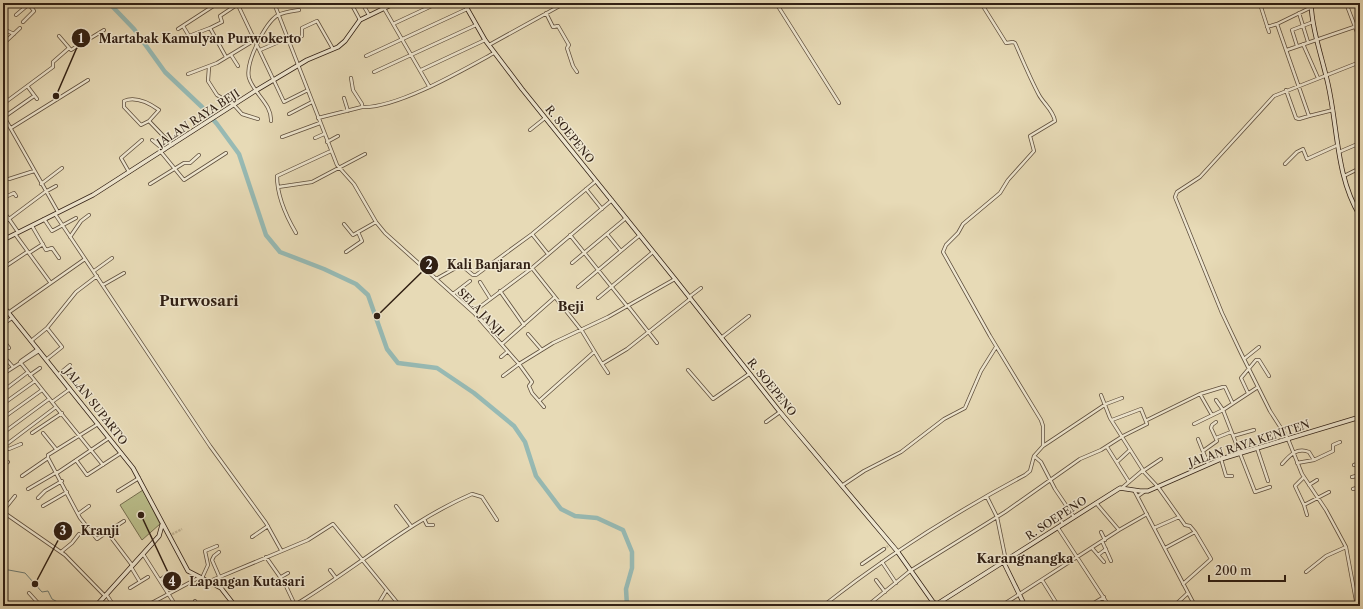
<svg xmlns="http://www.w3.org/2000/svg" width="1363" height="609" viewBox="0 0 1363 609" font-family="'Libre Caslon Text',serif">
<rect width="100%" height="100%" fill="#e7dab6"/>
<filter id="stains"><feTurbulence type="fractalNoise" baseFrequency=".005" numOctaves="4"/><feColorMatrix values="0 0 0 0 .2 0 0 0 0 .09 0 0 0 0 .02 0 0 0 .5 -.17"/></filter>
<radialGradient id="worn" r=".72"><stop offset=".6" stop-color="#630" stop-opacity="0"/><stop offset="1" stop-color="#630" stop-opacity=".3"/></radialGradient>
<!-- green -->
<path fill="#babe8b" stroke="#766f50" d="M143 490 160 524 142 540 120 505Z"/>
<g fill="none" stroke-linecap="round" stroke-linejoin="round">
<!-- stream -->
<path stroke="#6e7c74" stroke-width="1" d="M3 569 25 573 42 592 48 591 52 599 65 606"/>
<!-- river -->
<path stroke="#97bab4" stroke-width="4.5" d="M109 3 134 29 165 72 202 107 217 124 239 154 266 235 280 252 324 269 356 284 368 295 387 349 398 363 437 368 474 393 514 426 525 442 536 476 561 509 575 516 597 518 623 530 632 552V568L626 589 627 606"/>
<!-- street-tunnel -->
<path stroke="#c3b596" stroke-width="2.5" stroke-dasharray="2.5 1" stroke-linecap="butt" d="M169 536 182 529
M884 549 888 546"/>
<!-- street casing -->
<g stroke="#5e4e3c" stroke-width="4">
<path id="street" d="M237 3 284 102 308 90
M274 3 337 165 354 184 376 222 385 233 474 313 519 364 553 343 608 317 675 279
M362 3 369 15
M381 3 429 86
M776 3 839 103
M981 3 1006 43 1013 42 1015 43C1023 61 1030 78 1039 95 1044 104 1053 110 1055 121L1030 136 1034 151 1008 180 1000 193 963 224 958 233 946 245 943 252 990 336 1041 420 1043 426V446
M1266 3 1261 7 1269 32
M1320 3 1277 24 1309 116 1333 110
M1346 3 1360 40
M3 7 12 3
M353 7 360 20
M546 13 553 27 558 26 569 45 567 48 573 66 577 72
M1299 13 1308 42
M16 15 29 4
M23 22 34 11 28 3
M393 24 438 3
M183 26 189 36 210 28 226 57
M1267 27 1277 24
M210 28 222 22 220 16 238 4
M3 29 14 34
M178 29 218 3
M59 36 71 50 104 30
M289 42 302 36V28L317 21 333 49
M3 44 20 28
M1303 44 1318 78
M489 45 565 3
M1297 46 1292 30 1313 22
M260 50 288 38
M1287 50 1354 27
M231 55 238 66
M366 56 467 9
M209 67 208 81 217 95 234 105 242 114 258 119
M421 70 485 40
M374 72 476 25
M188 74 217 63 255 40
M28 87 37 99
M1286 90 1296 118 1299 119 1309 116
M344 98 348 111
M3 104 53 67V62L69 48
M362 107C396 109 463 70 494 53
M289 114 312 102
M3 115 58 212
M4 117 34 96
M318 118 362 107V104L353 90 351 78
M149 121 141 125 124 107V101C136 96 149 103 159 110L149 121 172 145
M271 121C272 104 254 94 249 78 245 63 265 23 278 15 284 12 293 11 299 10
M11 128 88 80
M530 130 545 118
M282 137 320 123
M315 138 324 134
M152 140 164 150
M327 142 338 136
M161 152 184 180 226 153
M1339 152 1360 143
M1285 164 1297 152 1303 149 1307 159 1338 145
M129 172 121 158 142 140
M1344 176 1356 170
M9 179 34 171
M41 184 62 168
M150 184 184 163H190L199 155
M278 187 312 182 365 154
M586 189 602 209
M3 198 14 193 16 196
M3 211 9 219 3 223
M55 214 210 446 266 523 281 550
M44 219 52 231 76 218
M344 224 353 235 376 222
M32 226 46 250 52 248 59 258
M18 232 9 219 45 192 56 186
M296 233C286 216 277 196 277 176L331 151
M15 234 50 282
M532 234 548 254
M607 234 621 251
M570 235 627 306
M70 237 81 221 89 215
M3 244 4 259
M346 252 362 241 358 232
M29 253 43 244
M572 263 626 218
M3 268 27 252
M532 268 582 331 602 364 627 349 690 299
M94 271 112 258
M436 279 461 265 473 275H476L532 234 596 181
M480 282 490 298
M103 285 124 273
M578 287 640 235
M500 291 524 325
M453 294 470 281
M689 297 701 288
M598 298 653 252
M628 306 657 343
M473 312 532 268 612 200
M8 313 85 259
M3 324 12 318
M528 334 541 349
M721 338 749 316
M3 340 9 348
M31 341 47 328 76 292 97 276
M502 344 555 297
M501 357 507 352
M47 359 62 347 47 328
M1244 359 1259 347
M3 360 6 359 13 367
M21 361 38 349
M602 364 608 373
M688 370 713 399 749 374
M3 374 39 351
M59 374 70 365
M30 375 40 368
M503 376 519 364 532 382 529 386 532 393 539 401 594 352
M1258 387 1223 410 1255 492 1270 487
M3 391 28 372
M1248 393 1241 378 1256 360H1259L1269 376
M1200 394 1212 415
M1101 395 1110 418 1143 470 1123 487
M539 401 544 407
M52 402 70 389
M3 404 35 381
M56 407 103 465
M3 418 42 390
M1147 420 1200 394 1223 387H1225L1232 402
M766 422 780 412
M98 424 48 455V458L80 518 97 539 107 532 132 565
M1194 424 1223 410 1216 400
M3 433 49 399
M32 433 62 413
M43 433 56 449
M1233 436 1254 430
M1216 438 1231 432
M1198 439 1208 464
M3 441 7 444 56 407 20 362
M3 446 9 449 21 444
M1107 447 1129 482
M1257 448 1268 481
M1203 451 1217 441 1211 428 1212 425 1216 422
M1034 456 1041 462 1055 489 1074 517
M1161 459 1143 471 1158 487 1185 525 1190 526 1195 532 1165 548
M1221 459 1226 476H1232
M76 460 87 475 121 453
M1117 462 1130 450
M1297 463 1314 460 1333 451V445L1340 442
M1282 464C1290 455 1297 447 1309 452L1314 460
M1354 465 1360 463
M3 466 8 462
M57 473 109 438
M22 476 48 458
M1304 477 1295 486 1304 505 1329 492
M1352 477 1360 475
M843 485 864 471 901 452 944 419 965 408 981 371 996 347
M1309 485 1317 480
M28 489 57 472
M1353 489 1360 487
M1134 490 1195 606
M118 491 139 478
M1138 496 1145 491
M987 497 997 517 1006 561
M38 498 45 491 62 481
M1096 503 1119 530 1147 514
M1304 505 1307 515
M43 506 67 492
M396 506 411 526
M3 511 15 496
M3 512 65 555 105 596
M78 514 89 506
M1058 516 1063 524
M424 519 427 525H433
M1058 528 1109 606
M1154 528 1179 517
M107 532 124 521
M1101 532 1105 540
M252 537 268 526
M1102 541 1111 561
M1092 548 1104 562
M61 552 72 543 79 534
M143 554 176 606
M1098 555 1106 549
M266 557 285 584 295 605
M882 562 896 583
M862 564 884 549
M131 567 140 582
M330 570 336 578
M1306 572 1326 556 1346 547
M219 576 212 560 214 556 219 552
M281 577 288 573
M202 578 208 565 205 551 217 546
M160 580 167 575
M876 580 885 592
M1042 580 1057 604
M210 581 308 540 333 524 400 606
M1183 584 1211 559 1195 532
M130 588 148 577
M29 593 39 604
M106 594 114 606
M195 601 198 606
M36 606 39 604 41 606
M146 606 200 577
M293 606C354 570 407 522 472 494L482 497 497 520
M377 606 386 591
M823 606C886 556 954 513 1025 475L1030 471 1034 456 1043 446 1106 404 1122 398
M867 606 910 571 1005 512 1080 459 1101 450 1123 436 1147 424 1141 409 1112 420
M1001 606 1119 530
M1089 606 1104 597
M1174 606 1188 593
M1357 606 1346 547 1326 510 1302 474 1288 439 1270 411 1241 353 1222 313 1175 197 1177 192 1200 177 1274 96 1360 62"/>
</g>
<!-- secondary casing -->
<g stroke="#312014" stroke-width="5">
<path id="secondary" d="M464 3 485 40 522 89 675 279 780 412 897 551 933 602 937 604 1120 488 1140 491H1148L1221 459 1360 417
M1311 3C1312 30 1322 57 1328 84 1338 128 1336 177 1360 216
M3 240 93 195 255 91 307 60 338 47 345 41 360 20 395 3
M3 306 133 468 188 571 221 588 235 606
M1004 563 1025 606
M96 606 159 536 162 525"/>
</g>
<!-- street -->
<use href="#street" stroke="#efe7d0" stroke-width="2.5"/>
<!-- secondary -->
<use href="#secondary" stroke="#efe7d0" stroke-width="3.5"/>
</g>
<g text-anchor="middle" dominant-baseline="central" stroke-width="3" stroke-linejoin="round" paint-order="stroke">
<!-- street labels -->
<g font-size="11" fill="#312014" stroke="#efe7d0">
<text transform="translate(198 118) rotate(-33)">JALAN RAYA BEJI</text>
<text transform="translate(570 134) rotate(51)">R. SOEPENO</text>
<text transform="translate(481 312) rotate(46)">SELA JANJI</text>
<text transform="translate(772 387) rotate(51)">R. SOEPENO</text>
<text transform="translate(96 406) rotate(52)">JALAN SUPARTO</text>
<text transform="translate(1249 443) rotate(-18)">JALAN RAYA KENITEN</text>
<text transform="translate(1056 518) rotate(-33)">R. SOEPENO</text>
</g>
<!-- quarter labels -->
<g font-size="13" font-weight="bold" fill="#312014" stroke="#efe7d0">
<text x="571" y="306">Beji</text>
<text x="1025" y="558">Karangnangka</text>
</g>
<!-- district labels -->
<g font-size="15" font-weight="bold" fill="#312014" stroke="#efe7d0">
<text x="199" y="300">Purwosari</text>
</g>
</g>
<!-- callouts -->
<path fill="none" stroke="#312014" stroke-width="1.5" d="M56 96L81 38M377 316L429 265M35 584L63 531M141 515L172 581"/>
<g fill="#312014" stroke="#efe7d0" stroke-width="1.5">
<circle cx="56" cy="96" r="4"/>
<circle cx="377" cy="316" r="4"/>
<circle cx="35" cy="584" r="4"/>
<circle cx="141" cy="515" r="4"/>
<circle cx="81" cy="38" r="10"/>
<circle cx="429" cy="265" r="10"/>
<circle cx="63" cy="531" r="10"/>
<circle cx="172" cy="581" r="10"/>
</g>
<g font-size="12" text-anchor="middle" font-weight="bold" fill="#fff">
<text x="81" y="43">1</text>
<text x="429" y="269">2</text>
<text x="63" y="535">3</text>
<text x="172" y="586">4</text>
</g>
<g font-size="12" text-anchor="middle" font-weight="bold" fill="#312014" stroke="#efe7d0" stroke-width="3" stroke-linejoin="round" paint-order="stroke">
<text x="200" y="43">Martabak Kamulyan Purwokerto</text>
<text x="489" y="269">Kali Banjaran</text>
<text x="100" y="535">Kranji</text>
<text x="247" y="586">Lapangan Kutasari</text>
</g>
<!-- margin -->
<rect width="1363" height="609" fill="none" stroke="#e7dab6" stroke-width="16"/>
<rect x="4" y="4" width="1355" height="601" fill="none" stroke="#312014" stroke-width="2"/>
<rect x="8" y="8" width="1347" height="593" fill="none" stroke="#312014"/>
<!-- scale -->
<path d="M1209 575v6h76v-6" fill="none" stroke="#312014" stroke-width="2"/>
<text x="1215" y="575" font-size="12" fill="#312014" stroke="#efe7d0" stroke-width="3" paint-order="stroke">200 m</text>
<rect width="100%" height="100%" filter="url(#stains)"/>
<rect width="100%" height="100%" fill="url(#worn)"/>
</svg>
